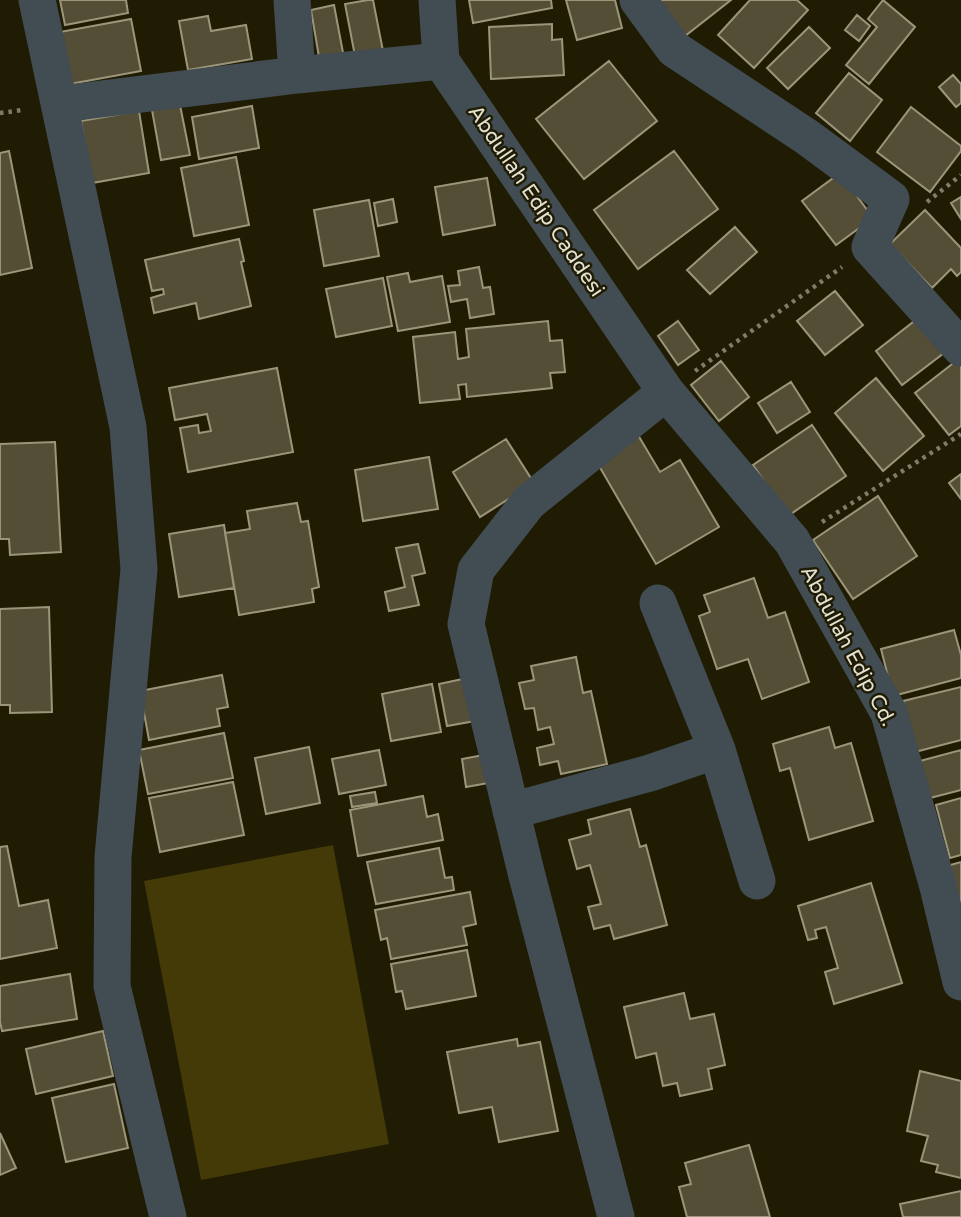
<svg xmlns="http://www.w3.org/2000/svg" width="961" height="1217" viewBox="0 0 961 1217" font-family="'Varela Round',sans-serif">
<rect width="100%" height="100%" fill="#201c04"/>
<!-- green -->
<path fill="#433a08" d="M333 845 389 1144 201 1180 144 881Z"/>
<!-- building -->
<path fill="#534e35" stroke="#9b967a" stroke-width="2" d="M60 0H126L128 13 65 25Z
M368 0H373L383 51 355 56 345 4Z
M469 0H551L552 8 473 23Z
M566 0H615L622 28 577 40Z
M657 0H731L685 36Z
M750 0H797L808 10 754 68 718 35Z
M883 0 915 27 869 84 846 65 877 27 868 19Z
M334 5 344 58 320 63 311 10Z
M857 15 870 26 859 41 845 30Z
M208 16 211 31 246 25 252 59 188 70 179 21Z
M131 19 141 71 70 84 60 32Z
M552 24V40L562 39 564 75 491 79 489 27Z
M809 27 830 48 788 89 767 68Z
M609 61 657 121 584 179 536 119Z
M849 73 882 100 850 141 816 113Z
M953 75 961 84V103L956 107 939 87Z
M180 105 190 155 161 160 152 110Z
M252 106 259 148 199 159 192 117Z
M911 107 961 146V151L930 192 877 152Z
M139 111 149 173 92 183 81 121Z
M9 151 32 268 0 275V153Z
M674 151 718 209 638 269 594 210Z
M236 157 249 225 194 236 181 168Z
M840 173 873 218 836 245 802 201Z
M487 178 495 225 443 235 435 187Z
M961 197V219L951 203Z
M393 199 397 222 378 226 374 203Z
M369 200 379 256 324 266 314 210Z
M925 210 961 248V272L957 276 951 269 932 288 890 244Z
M735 227 757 252 710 294 687 270Z
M239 239 244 261 241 262 251 306 199 319 196 303 154 313 151 298 164 294 163 289 152 291 145 260Z
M479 267 483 288 490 287 494 314 470 318 467 299 451 302 448 286 460 285 458 271Z
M408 273 410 282 442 276 450 322 398 331 387 277Z
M383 278 392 326 336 337 326 289Z
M835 291 863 325 825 355 797 321Z
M917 319 944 353 902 385 876 351Z
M548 321 550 341 562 340 565 372 550 373 552 388 467 397 466 384 458 385 460 399 420 403 413 337 455 332 458 359 469 357 466 329Z
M678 321 699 350 678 365 658 336Z
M721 361 749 397 719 421 691 385Z
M956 361 961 366V426L949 435 915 393Z
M277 368 293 452 188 472 180 428 198 425 199 433 211 431 207 414 175 420 169 388Z
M876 378 924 436 883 471 835 413Z
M791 382 810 412 777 433 758 403Z
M812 425 846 476 788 516 753 465Z
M638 435 660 472 680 460 719 527 656 564 595 459Z
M506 439 534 483 480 517 453 472Z
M55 442 61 552 10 555 9 539H0V444Z
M429 457 438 509 363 521 355 470Z
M961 474V499L949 483Z
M878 496 917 556 853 599 813 540Z
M297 503 301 522 308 521 319 587 312 589 314 602 239 615 225 533 250 529 247 511Z
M224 525 234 588 179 597 169 534Z
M418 544 425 573 412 576 419 605 389 611 385 592 405 587 396 548Z
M754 578 768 618 785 612 809 682 762 699 748 659 717 669 699 616 710 612 704 595Z
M49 607 52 712 10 713V705H0V609Z
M954 630 961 655V678L893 696 881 649Z
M576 657 583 693 591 691 607 764 561 774 558 761 540 765 537 748 554 744 550 727 538 730 534 708 525 709 519 683 534 680 531 666Z
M222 675 228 707 217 709 220 726 149 740 140 691Z
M472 677 481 720 447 726 439 684Z
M432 684 441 732 391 741 382 694Z
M961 687V740L915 752 903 701Z
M829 727 835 748 851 743 873 821 809 840 790 768 780 771 773 744Z
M224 733 233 778 148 794 139 750Z
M309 747 320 803 266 814 255 758Z
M379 750 386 785 339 794 332 759Z
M961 750V790L930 798 920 761Z
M489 754 494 782 466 787 462 759Z
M233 782 244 835 160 852 149 798Z
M375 792 377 803 352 807 350 796Z
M423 796 427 817 438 814 443 840 358 856 350 810Z
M961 798V855L950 858 936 805Z
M630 809 640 847 646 845 667 925 614 939 610 925 594 929 588 907 601 904 590 865 577 869 569 840 591 834 588 820Z
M7 846 19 906 48 900 57 948 0 959V847Z
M439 848 445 878 452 877 454 890 376 904 367 862Z
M961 862V912L947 866Z
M871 883 902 983 834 1004 825 972 838 968 826 927 815 930 817 938 808 940 798 906Z
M470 892 476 924 463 927 467 945 391 959 387 938 381 940 375 910Z
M467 950 476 996 406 1009 402 991 396 992 391 964Z
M70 974 77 1019 2 1031 0 1022V986Z
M684 993 690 1019 714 1014 725 1065 708 1069 712 1089 680 1096 677 1083 663 1086 656 1053 636 1058 624 1007Z
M103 1031 113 1076 36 1094 26 1049Z
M517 1039 518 1046 540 1042 558 1131 499 1142 492 1107 459 1113 447 1052Z
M920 1071 961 1081V1178L936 1172 938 1165 921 1161 928 1136 907 1131Z
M114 1084 128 1148 66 1162 52 1098Z
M0 1133 16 1168 0 1175Z
M749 1145 770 1217H687L679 1187 691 1184 685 1163Z
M961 1191V1217H903L900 1204Z"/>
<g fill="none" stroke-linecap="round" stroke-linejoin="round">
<!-- path -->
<path stroke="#7f7c69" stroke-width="4.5" stroke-dasharray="3.5 5" stroke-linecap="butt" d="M0 113 23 110
M927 202 961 175
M695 371 842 267
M822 522 961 434"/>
<!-- minor -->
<path stroke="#414c53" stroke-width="37" d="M37 0 128 427 139 569 113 857 112 986 168 1217
M292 0 297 75 441 61
M437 0 441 61 666 392 792 541 889 713 938 887 961 982
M638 0 674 49 807 137 891 199 870 247 961 348
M60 104 297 75
M658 603 717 750
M511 811 650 773 717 750 757 881
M616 1217 526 872 466 624 476 570 529 502 666 392"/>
</g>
<g text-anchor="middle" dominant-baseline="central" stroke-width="5" stroke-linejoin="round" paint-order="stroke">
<!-- street labels -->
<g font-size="21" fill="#e3e1d2" stroke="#201c04">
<text transform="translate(536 201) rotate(56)">Abdullah Edip Caddesi</text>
<text transform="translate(848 646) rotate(62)">Abdullah Edip Cd.</text>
</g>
</g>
</svg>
